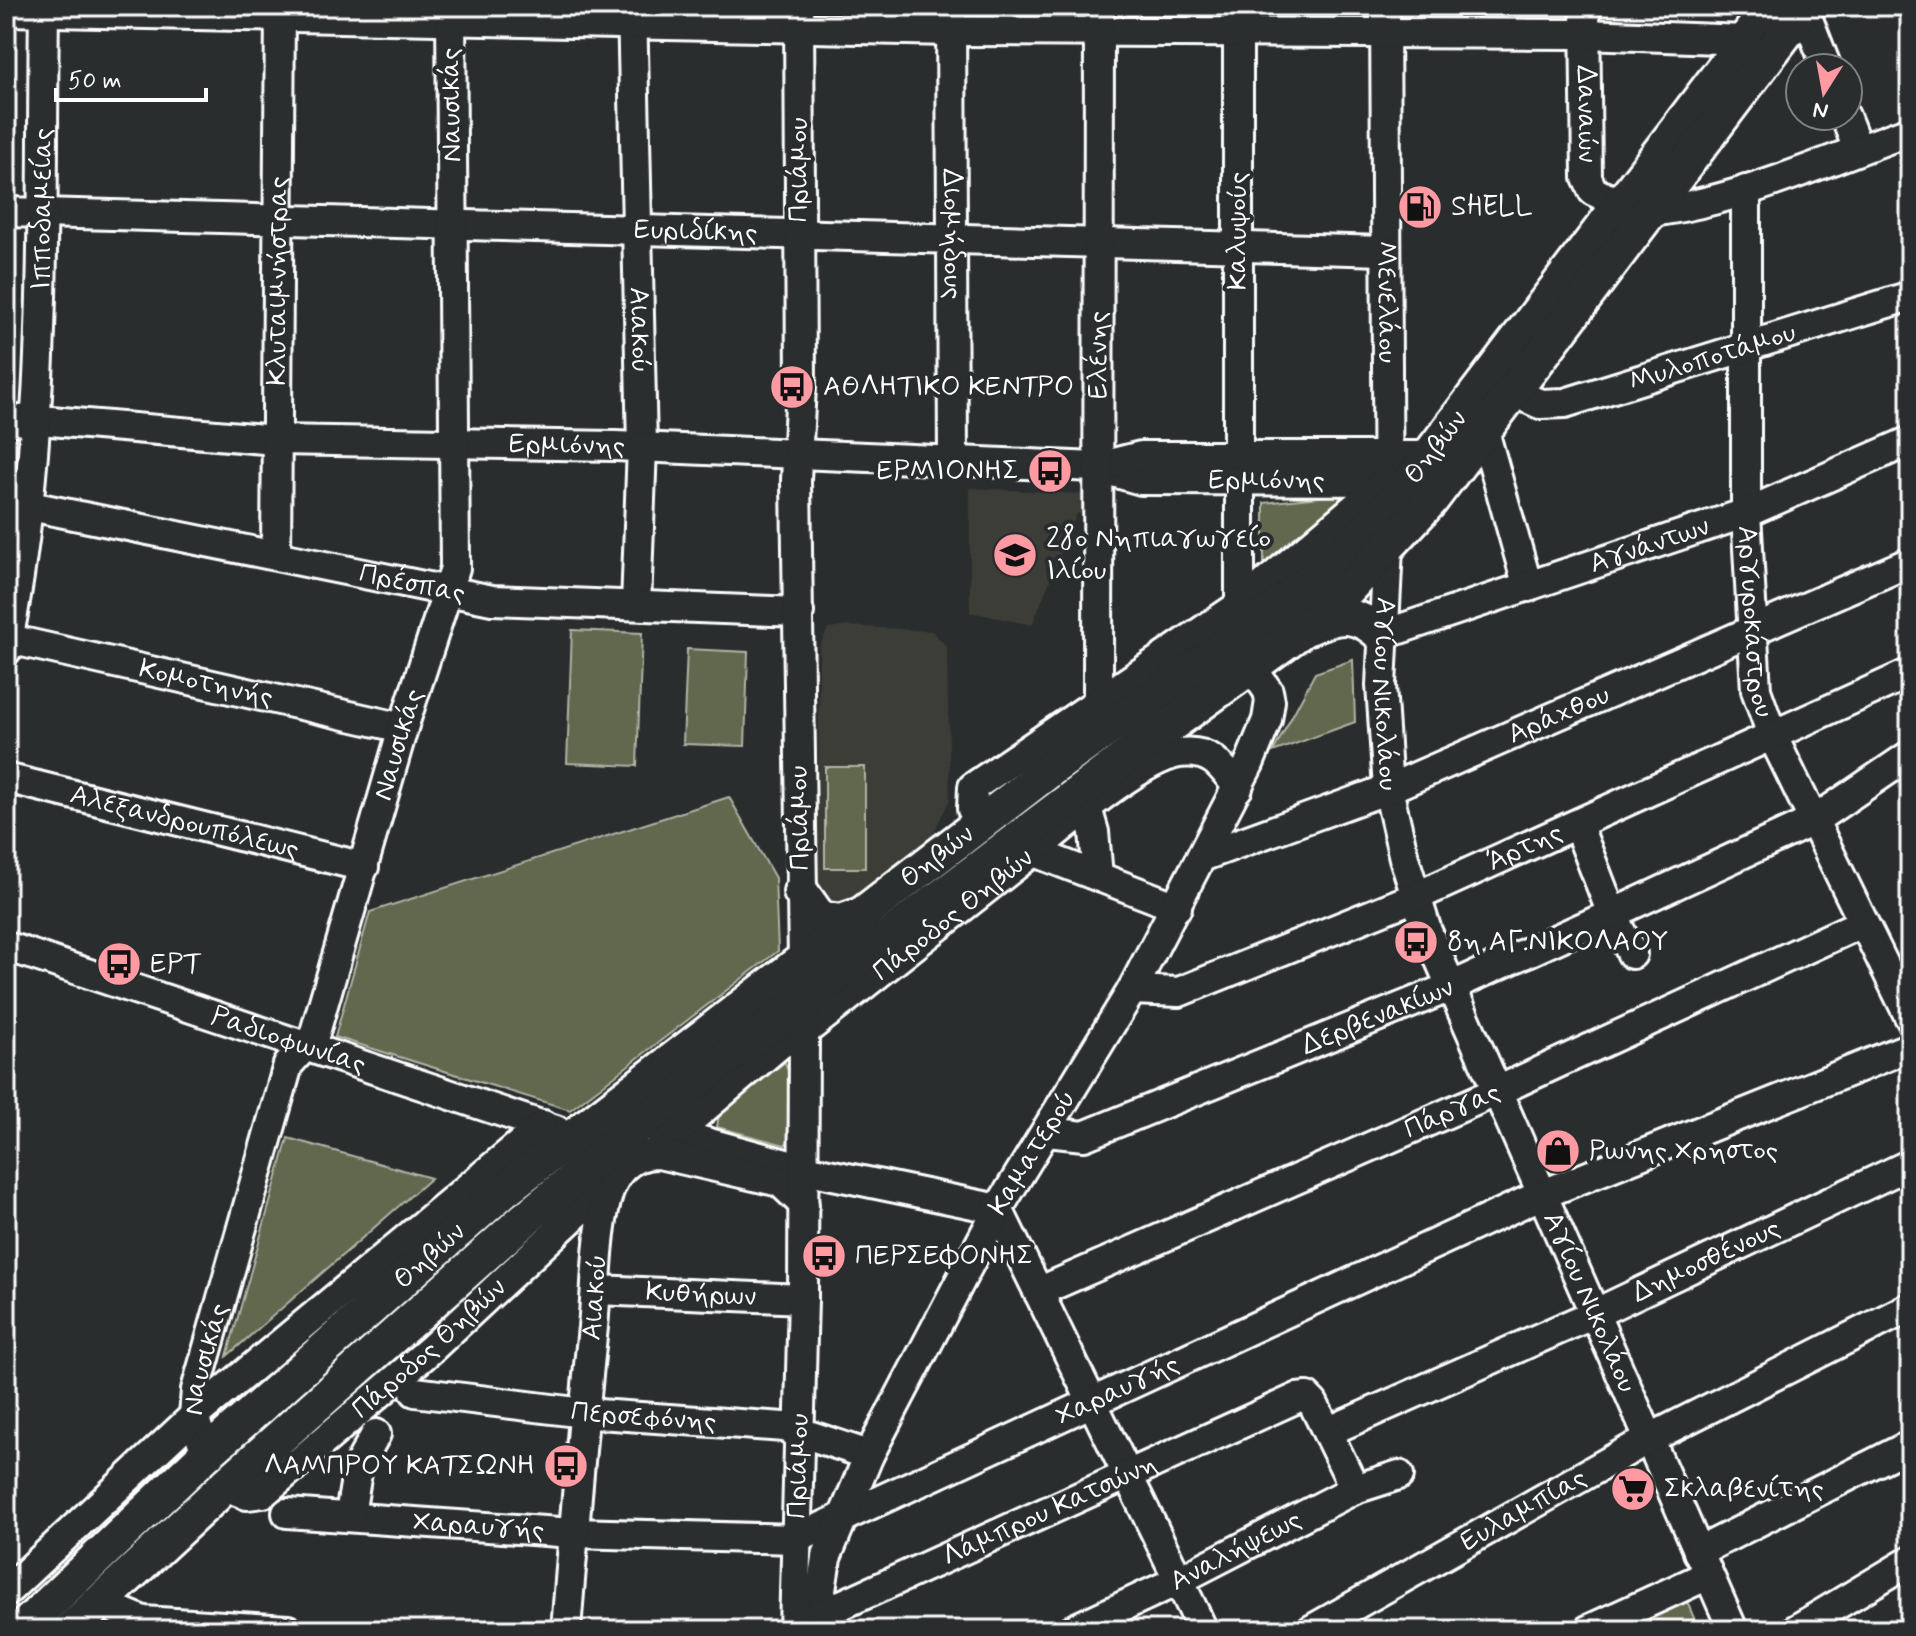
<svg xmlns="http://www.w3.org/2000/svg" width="1916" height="1636" viewBox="0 0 1916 1636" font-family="Mynerve,sans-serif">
<rect width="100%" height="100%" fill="#2a2d2e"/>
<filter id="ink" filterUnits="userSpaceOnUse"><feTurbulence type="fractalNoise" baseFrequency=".0125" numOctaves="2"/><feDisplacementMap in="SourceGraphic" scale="16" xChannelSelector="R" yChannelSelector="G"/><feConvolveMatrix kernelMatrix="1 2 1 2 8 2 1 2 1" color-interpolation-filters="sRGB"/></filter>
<g filter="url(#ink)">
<!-- built -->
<path fill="#3d3c38" d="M970 488 1085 494 1084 514 1077 513 1032 625 970 612Z
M848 626 932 631 947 647 950 799 932 836 842 912 818 898 819 647 828 629Z"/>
<!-- green -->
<path fill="#62684e" stroke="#b0b4a6" stroke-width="2" d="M1338 495 1344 501 1264 574V503Z
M572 630 642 633 637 766 567 763Z
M687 649 748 652 745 746 683 744Z
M1353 660 1355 722 1273 752 1315 673Z
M825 767H865V868H825Z
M729 797 775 878 778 951 570 1110 335 1037 370 912Z
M785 1062 789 1074 790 1138 785 1145 717 1127 719 1113Z
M288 1138 431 1178 227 1356Z
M1685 1597 1699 1630H1619Z"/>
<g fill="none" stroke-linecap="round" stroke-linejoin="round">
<!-- minor casing -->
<g stroke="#fff" stroke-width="34">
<g id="minor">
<path id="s1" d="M632 6 642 447 636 605"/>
<path id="s2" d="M951 6 953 462"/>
<path d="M1238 6V456"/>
<path id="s3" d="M1385 6 1388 548 1381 685 1388 789 1404 858 1427 931 1733 1630"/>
<path id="s4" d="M1585 6 1587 178 1593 191 1620 204"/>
<path d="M1804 9 1827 68"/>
<path d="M6 11 951 31 1585 34 1745 40"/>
<path d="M1845 116 1858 149"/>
<path id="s5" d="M1746 190V513L1756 690 1772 735 1910 1018"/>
<path id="s6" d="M6 212 1385 251"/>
<path d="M1651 212C1740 201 1825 161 1910 131"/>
<path id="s7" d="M1514 392 1540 404 1565 403 1910 296"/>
<path id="s8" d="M6 422 27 419 276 440 615 446 1096 467 1141 480 1406 481"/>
<path d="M1484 431 1528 587"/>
<path d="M1097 467 1141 456H1429"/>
<path d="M1240 480V605"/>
<path id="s9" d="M30 506 492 600 799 612"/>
<path id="s10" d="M276 555 280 6"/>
<path id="s11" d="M1382 635 1746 513 1910 441"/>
<path id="s12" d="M9 639 403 728"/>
<path id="s13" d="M6 651C49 439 41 222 44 6"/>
<path id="s14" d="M1098 703 1099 6"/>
<path id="s15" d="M6 778 364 867"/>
<path d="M1087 808 1094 832 1098 876"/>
<path d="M981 824 972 809 973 787 1240 605 1386 481"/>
<path d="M1578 826 1612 914 1632 954"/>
<path d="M1021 847 1177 907"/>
<path id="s16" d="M1204 856 1388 789 1910 562"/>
<path id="s17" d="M6 946 556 1130"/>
<path id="s18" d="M1132 990 1179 992 1415 897 1910 673"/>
<path d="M640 1124 804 1169 998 1209 1203 1630"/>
<path id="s19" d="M1047 1132 1084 1136 1448 988 1612 914 1813 821 1910 755"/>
<path id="s20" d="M675 1133 780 1044 804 1032C878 974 952 916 1025 858 1059 831 1139 759 1180 753 1211 749 1222 766 1238 788"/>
<path id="s21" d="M597 1290 803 1299"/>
<path id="s22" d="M1038 1292 1491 1094 1862 923"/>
<path id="s23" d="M415 1392 584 1413 784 1427 869 1455"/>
<path id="s24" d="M1327 1432 1594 1314 1910 1164"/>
<path id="s25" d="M206 1454 194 1416 196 1390 288 1065 314 1036 403 728 455 568 451 6"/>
<path id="s26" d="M225 1486 247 1495 263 1493 430 1350 576 1214 589 1195 598 1163"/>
<path id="s27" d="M287 1513 573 1533 796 1539 1536 1197 1910 1047"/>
<path d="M350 1515 358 1466 376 1434"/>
<path d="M1698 1552 1910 1445"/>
<path d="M6 1592 194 1416 543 1125"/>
<path d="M105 1599 117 1610 143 1621 288 1630"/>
<path id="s28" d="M817 1616 826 1558 869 1455 998 1209 1132 990 1249 764 1267 720 1270 701 1268 691 1252 668"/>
<path id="s29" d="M806 1621 1297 1398 1307 1397 1313 1403 1355 1489"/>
<path id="s30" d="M566 1630C574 1529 582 1428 593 1327 597 1286 596 1241 606 1201 613 1172 630 1153 659 1154L780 1182 804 1205"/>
<path id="s31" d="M794 1630 803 1299 804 1032 796 480 801 387 799 6"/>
<path id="s32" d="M1072 1630 1179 1580 1355 1489 1399 1475"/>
<path id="s33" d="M1311 1630 1645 1441 1910 1307"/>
<path d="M1588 1630 1708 1575"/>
<path d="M1795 1630 1910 1561"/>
</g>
</g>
<!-- major casing -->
<g stroke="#fff" stroke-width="40">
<g id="major">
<path d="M1309 627C1340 613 1357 612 1382 635"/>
<path d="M801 892 820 919 841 922 864 914"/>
<path id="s34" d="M21 1630 206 1454 504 1190 1055 766 1234 640 1313 579 1361 536 1410 481 1771 6"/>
<path d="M70 1630 225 1486 526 1218 640 1124 1137 749 1302 630 1342 595 1431 500 1806 6"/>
</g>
</g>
<!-- minor -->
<use href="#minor" stroke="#2a2d2e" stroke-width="28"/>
<!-- major -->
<use href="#major" stroke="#2a2d2e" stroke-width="34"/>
</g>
</g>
<!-- icons -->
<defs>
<g id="fuel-disc" transform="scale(2.3)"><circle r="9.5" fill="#ff9aa2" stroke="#2a2d2e"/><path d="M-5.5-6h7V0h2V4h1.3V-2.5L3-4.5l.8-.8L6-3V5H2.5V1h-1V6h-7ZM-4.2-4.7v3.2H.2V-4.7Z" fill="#111"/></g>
<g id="bus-disc" transform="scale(2.3)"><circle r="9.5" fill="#ff9aa2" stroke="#2a2d2e"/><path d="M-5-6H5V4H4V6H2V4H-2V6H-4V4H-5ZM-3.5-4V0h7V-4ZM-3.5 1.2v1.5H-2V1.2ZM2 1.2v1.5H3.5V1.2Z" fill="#111"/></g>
<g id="school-disc" transform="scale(2.3)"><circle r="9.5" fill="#ff9aa2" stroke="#2a2d2e"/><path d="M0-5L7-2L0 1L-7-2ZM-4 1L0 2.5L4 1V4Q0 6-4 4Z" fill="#111"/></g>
<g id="shop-disc" transform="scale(2.3)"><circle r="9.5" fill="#ff9aa2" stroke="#2a2d2e"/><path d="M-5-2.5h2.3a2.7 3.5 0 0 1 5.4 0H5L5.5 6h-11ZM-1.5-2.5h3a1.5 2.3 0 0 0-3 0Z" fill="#111"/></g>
<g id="supermarket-disc" transform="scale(2.3)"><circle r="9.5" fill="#ff9aa2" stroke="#2a2d2e"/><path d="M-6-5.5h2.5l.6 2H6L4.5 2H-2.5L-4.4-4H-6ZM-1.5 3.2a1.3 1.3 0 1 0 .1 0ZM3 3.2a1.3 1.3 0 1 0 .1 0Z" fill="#111"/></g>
</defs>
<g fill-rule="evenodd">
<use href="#fuel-disc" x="1420" y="207"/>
<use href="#bus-disc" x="792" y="387"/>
<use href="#bus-disc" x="1050" y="471"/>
<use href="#school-disc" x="1015" y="555"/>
<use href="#bus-disc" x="1416" y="942"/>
<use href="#bus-disc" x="119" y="964"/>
<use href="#shop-disc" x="1558" y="1151"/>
<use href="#bus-disc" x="824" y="1256"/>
<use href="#bus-disc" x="566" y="1466"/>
<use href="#supermarket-disc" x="1633" y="1489"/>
</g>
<g text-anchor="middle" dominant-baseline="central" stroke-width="8" stroke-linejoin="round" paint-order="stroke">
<!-- street labels -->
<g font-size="28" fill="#fff" stroke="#2a2d2e">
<text transform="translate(452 105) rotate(-91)">Ναυσικάς</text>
<text stroke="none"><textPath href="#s4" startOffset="108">Δαναών</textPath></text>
<text transform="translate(799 170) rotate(-90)">Πριάμου</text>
<text stroke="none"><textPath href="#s13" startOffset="444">Ιπποδαμείας</textPath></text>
<text transform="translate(1238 231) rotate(-90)">Καλυψούς</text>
<text stroke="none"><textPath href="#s6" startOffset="690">Ευριδίκης</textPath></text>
<text stroke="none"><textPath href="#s2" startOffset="228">Διομήδους</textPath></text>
<text stroke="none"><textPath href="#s10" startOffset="274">Κλυταιμνήστρας</textPath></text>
<text stroke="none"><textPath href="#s3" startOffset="296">Μενελάου</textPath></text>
<text stroke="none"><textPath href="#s1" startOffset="324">Αιακού</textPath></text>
<text stroke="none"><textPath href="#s14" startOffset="348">Ελένης</textPath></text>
<text stroke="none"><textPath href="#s7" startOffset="208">Μυλοποτάμου</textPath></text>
<text stroke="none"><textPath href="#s8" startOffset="562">Ερμιόνης</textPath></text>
<text stroke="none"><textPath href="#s34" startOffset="1848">Θηβών</textPath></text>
<text stroke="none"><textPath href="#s8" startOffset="1264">Ερμιόνης</textPath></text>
<text stroke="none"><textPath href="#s11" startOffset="282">Αγνάντων</textPath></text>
<text stroke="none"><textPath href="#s9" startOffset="390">Πρέσπας</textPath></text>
<text stroke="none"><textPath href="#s5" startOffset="432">Αργυροκάστρου</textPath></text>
<text stroke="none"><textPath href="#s12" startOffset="202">Κομοτηνής</textPath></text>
<text stroke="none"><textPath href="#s3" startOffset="688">Αγίου Νικολάου</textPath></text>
<text stroke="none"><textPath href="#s16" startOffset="382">Αράχθου</textPath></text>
<text stroke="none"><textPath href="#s25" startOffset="746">Ναυσικάς</textPath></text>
<text transform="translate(800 818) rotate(-91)">Πριάμου</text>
<text stroke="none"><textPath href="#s15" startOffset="184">Αλεξανδρουπόλεως</textPath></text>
<text stroke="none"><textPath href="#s18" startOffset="422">Άρτης</textPath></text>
<text stroke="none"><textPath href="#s34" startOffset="1200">Θηβών</textPath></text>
<text stroke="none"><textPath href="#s20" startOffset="354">Πάροδος Θηβών</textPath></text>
<text stroke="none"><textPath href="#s19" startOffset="354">Δερβενακίων</textPath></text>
<text stroke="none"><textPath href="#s17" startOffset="298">Ραδιοφωνίας</textPath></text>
<text stroke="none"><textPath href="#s22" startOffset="452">Πάργας</textPath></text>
<text stroke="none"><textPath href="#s28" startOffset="514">Καματερού</textPath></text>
<text stroke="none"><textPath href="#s34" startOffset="554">Θηβών</textPath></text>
<text stroke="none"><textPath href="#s24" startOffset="416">Δημοσθένους</textPath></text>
<text stroke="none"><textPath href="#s21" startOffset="104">Κυθήρων</textPath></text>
<text stroke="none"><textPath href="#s30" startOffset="334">Αιακού</textPath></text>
<text stroke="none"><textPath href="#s3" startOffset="1336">Αγίου Νικολάου</textPath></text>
<text stroke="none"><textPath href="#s26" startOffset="260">Πάροδος Θηβών</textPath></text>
<text stroke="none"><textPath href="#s25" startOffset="98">Ναυσικάς</textPath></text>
<text stroke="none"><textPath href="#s27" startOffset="864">Χαραυγής</textPath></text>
<text stroke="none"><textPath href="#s23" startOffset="230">Περσεφόνης</textPath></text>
<text stroke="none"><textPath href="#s31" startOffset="164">Πριάμου</textPath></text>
<text stroke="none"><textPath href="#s33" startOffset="244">Ευλαμπίας</textPath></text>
<text stroke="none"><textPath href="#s29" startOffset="268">Λάμπρου Κατσώνη</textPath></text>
<text stroke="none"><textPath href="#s27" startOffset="192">Χαραυγής</textPath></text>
<text stroke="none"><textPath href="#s32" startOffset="182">Αναλήψεως</textPath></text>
</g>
<!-- poi labels -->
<g font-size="28" fill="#fff" stroke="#2a2d2e" text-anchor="start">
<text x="1451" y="207">SHELL</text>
<text x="823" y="387">ΑΘΛΗΤΙΚΟ ΚΕΝΤΡΟ</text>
<text x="1019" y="471" text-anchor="end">ΕΡΜΙΟΝΗΣ</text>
<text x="1046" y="539">28ο Νηπιαγωγείο<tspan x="1046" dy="32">Ιλίου</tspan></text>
<text x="1447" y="942">8η ΑΓ.ΝΙΚΟΛΑΟΥ</text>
<text x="150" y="964">ΕΡΤ</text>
<text x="1589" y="1151">Ρωνης Χρηστος</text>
<text x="855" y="1256">ΠΕΡΣΕΦΟΝΗΣ</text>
<text x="535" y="1466" text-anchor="end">ΛΑΜΠΡΟΥ ΚΑΤΣΩΝΗ</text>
<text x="1664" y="1489">Σκλαβενίτης</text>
</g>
</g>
<!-- margin -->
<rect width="1916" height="1636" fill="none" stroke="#2a2d2e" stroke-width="32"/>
<rect x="16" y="16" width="1884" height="1604" fill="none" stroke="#fff" stroke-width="3" filter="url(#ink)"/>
<!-- north arrow -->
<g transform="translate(1824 92) rotate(191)"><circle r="38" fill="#2a2d2e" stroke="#7f8182" stroke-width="2"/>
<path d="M0-6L14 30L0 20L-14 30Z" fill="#ff9aa2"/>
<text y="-12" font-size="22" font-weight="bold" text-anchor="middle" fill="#ffffff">N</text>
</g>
<!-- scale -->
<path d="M56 88v12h150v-12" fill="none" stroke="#ffffff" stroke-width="4"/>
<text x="68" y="88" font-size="24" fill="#ffffff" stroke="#2a2d2e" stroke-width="6" paint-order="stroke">50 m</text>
</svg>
